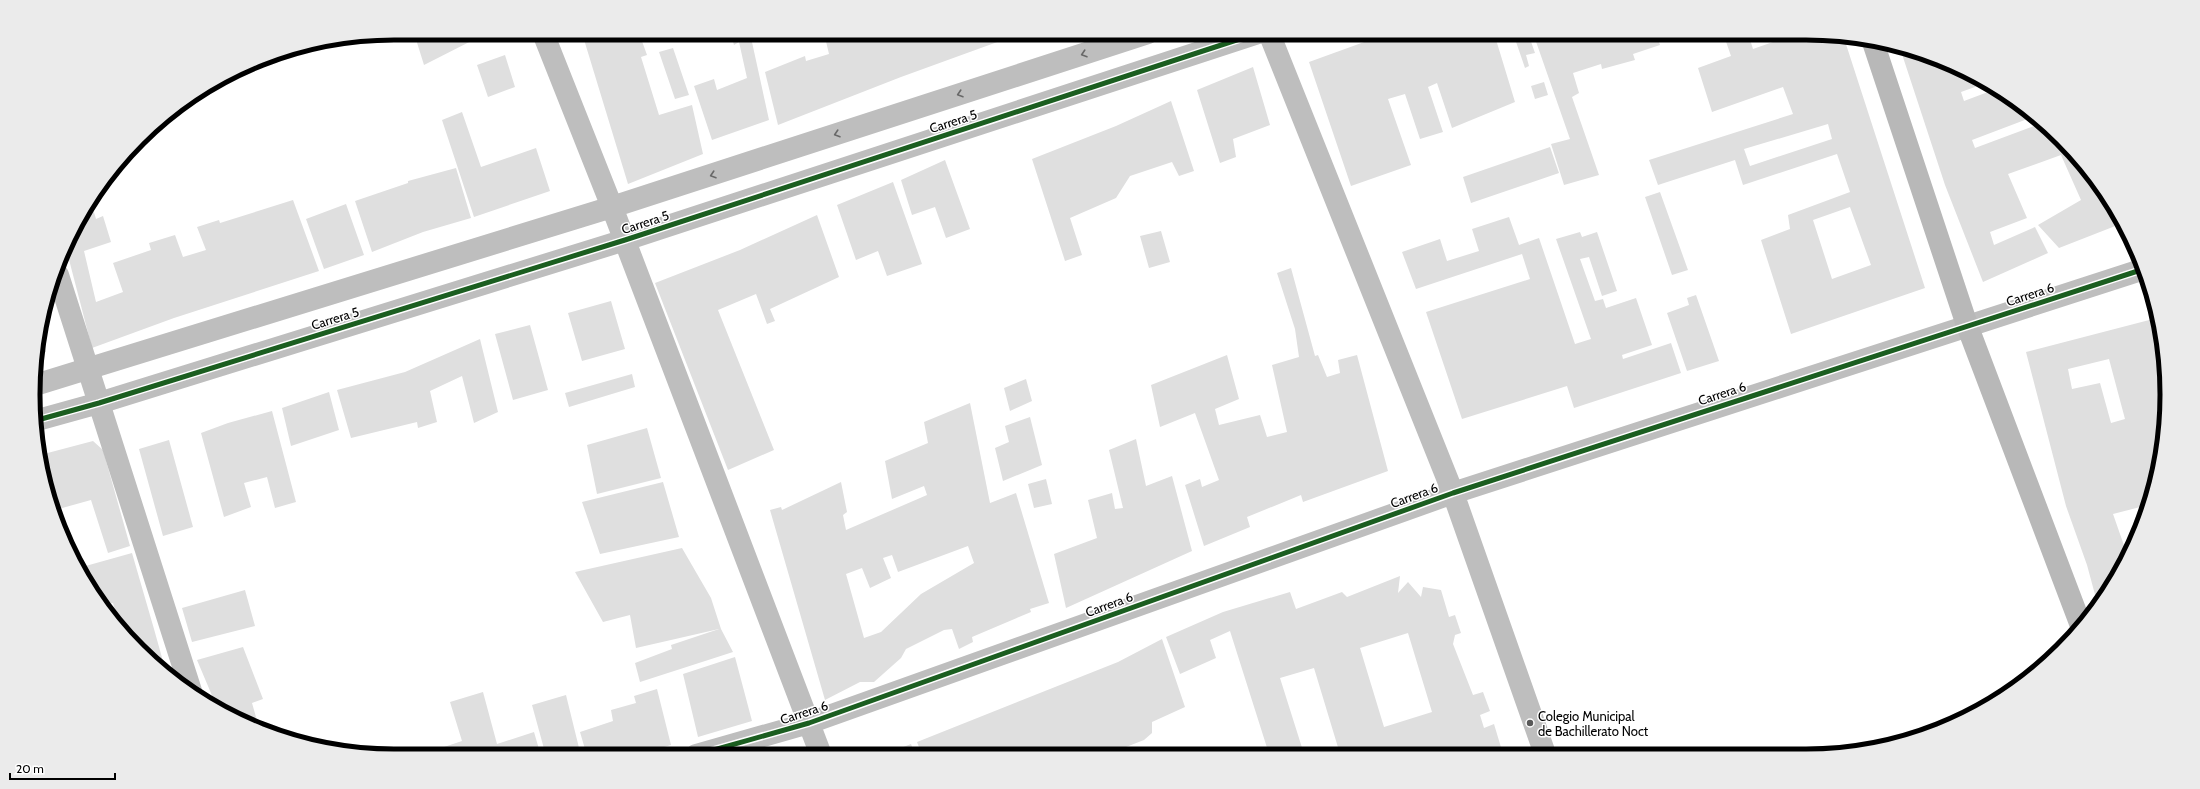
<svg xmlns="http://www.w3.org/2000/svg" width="2200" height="789" viewBox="0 0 2200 789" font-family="Cabin,sans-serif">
<rect width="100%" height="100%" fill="#fff"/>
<!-- building -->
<path fill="#dfdfdf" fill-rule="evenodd" d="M414 33H487L424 65Z
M582 33H639L647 55 641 57 659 115 692 105 703 154 628 184Z
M702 33H750L769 120 712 140 694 86 714 79 717 90 747 78 739 42 734 45 731 35 704 41Z
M824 33H1022L901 77 778 125 765 72 805 56 806 61 829 54Z
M1389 33H1494L1515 102 1452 128 1437 83 1428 87 1443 132 1420 139 1405 94 1388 99 1411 165 1351 186 1309 62Z
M1513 33H1528L1535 53 1526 55 1529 66 1525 68Z
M1533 33H1656L1660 45 1633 54 1635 60 1602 69 1601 64 1573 73 1579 93 1572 97 1599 175 1564 185 1551 144 1570 139Z
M1723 33H1748L1753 49 1799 33 1844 38 1925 288 1791 334 1761 240 1790 229 1788 215 1850 192 1837 154 1743 185 1735 160 1658 185 1649 160 1793 114 1783 87 1712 112 1698 68 1731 56ZM1828 124 1832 139 1750 166 1744 149ZM1850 207 1871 265 1832 279 1813 220Z
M1899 45 1965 70 1986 83 1961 92 1964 101 1996 89 2025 108 2035 116 1972 140 1975 148 2042 123 2077 156 2118 214 2123 223 2059 248 2038 225 2081 200 2061 155 2008 174 2027 218 1990 232 1994 245 2035 227 2048 253 1983 282 1945 185Z
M673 48 689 95 675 99 659 52Z
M505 55 515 87 488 97 477 65Z
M1253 67 1270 125 1233 139 1236 157 1220 163 1197 90Z
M1544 82 1548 95 1535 99 1531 86Z
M1171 101 1194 171 1179 176 1172 162 1130 176 1116 198 1070 218 1082 255 1065 261 1032 159 1116 126Z
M462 112 481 167 536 148 550 191 474 217 442 120Z
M1550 147 1559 173 1471 203 1463 177Z
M945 160 970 229 946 238 935 207 912 215 901 180Z
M456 168 471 218 423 232 372 252 355 201 408 183V181Z
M893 182 922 264 887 276 878 251 856 260 837 205Z
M1660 192 1688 270 1672 275 1645 197Z
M293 200 319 271 174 318 92 348 66 248 70 234 91 202 96 219 103 216 111 242 84 251 96 302 123 292 113 263 151 250 149 243 175 235 183 257 206 250 197 227 219 220 220 223Z
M346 204 364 255 324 269 306 219Z
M817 215 839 277 770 309 775 321 767 324 756 294 718 310 774 450 728 470 655 283 740 250Z
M1509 217 1519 245 1539 238 1575 344 1591 339 1556 239 1580 232 1582 237 1597 232 1617 291 1602 296 1589 257 1580 259 1595 301 1603 299 1606 308 1636 298 1652 345 1622 355 1623 359 1671 343 1681 373 1574 408 1567 386 1462 419 1426 312 1530 279 1522 254 1416 289 1402 252 1440 239 1447 261 1479 251 1472 229Z
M1161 231 1170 262 1149 268 1140 236Z
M1291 268 1315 356 1318 355 1327 377 1340 373 1338 360 1357 355 1388 471 1303 502 1301 495 1247 517 1250 527 1204 546 1185 485 1200 479 1202 487 1219 480 1195 413 1160 427 1151 385 1227 355 1239 399 1215 409 1219 425 1260 415 1267 437 1287 432 1272 365 1299 357 1295 329 1277 273Z
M1696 295 1719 361 1687 371 1667 313 1689 305 1687 298Z
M611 301 625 349 582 361 568 313Z
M2157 318 2164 347 2166 418 2155 488 2148 505 2113 514 2127 554 2118 575 2097 602 2087 565 2066 506 2026 352ZM2109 359 2125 419 2111 423 2100 383 2072 389 2068 369Z
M530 325 548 390 513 400 495 334Z
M41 333 46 352 36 355V348Z
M480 339 498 412 474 423 462 376 430 391 437 422 418 428 417 422 351 438 337 390 405 372Z
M632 374 635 387 569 407 565 393Z
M1026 379 1032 401 1010 411 1004 388Z
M329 392 339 430 291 446 282 408Z
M970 403 990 503 1016 493 1049 603 1030 609 1031 612 972 637 973 642 959 649 952 629 944 630 906 649 901 658 874 682H860L825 700 770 510 781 507 782 510 841 482 847 512 843 515 846 530 927 495 924 486 892 499 885 461 928 443 924 422ZM968 546 974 563 921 594 881 632 864 638 846 574 862 568 870 588 891 578 883 558 892 555 898 572Z
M272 411 296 502 275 508 267 477 244 483 251 507 224 517 201 433 228 423Z
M1030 417 1042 465 1003 481 995 448 1009 442 1005 426Z
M647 428 661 478 597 494 587 445Z
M1136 439 1146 486 1172 476 1192 551 1066 608 1054 554 1097 538 1088 500 1112 493 1115 509 1123 508 1109 450Z
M169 440 193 527 163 536 139 449Z
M93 441 103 450 130 546 108 553 91 500 55 510 45 488 40 455Z
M1046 479 1052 504 1034 508 1028 484Z
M663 482 679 537 600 554 582 502Z
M682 548 711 598 721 629 733 652 640 682 635 663 672 649 671 645 719 629 636 648 630 615 603 622 575 572Z
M132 553 154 629 166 672 139 650 120 628 113 603 102 606 94 596 84 573 82 567Z
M1400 576 1398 593 1408 582 1421 597 1423 587 1441 590 1449 617 1455 615 1461 633 1455 635 1453 644 1473 695 1483 692 1490 711 1480 715 1484 728 1494 724 1503 754H1340L1314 668 1280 678 1304 754H1269L1230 631 1210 640 1216 658 1180 674 1166 637 1223 612 1290 592 1296 609 1342 592 1347 597ZM1408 633 1432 712 1384 727 1360 648Z
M245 590 255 626 192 642 182 608Z
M1162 639 1185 707 1152 722V733L1144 740 1108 754 922 755 917 742 1118 662Z
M243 647 263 699 252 703 258 724 216 705 197 660Z
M735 657 752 721 698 737 683 674Z
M657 689 671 745 637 755 587 756 580 732 613 721 611 710 636 703 634 696Z
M483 692 497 744 534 732 541 756H434L432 751 462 741 450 702Z
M566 695 581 756H546L532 705Z
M911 744 915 755H883Z"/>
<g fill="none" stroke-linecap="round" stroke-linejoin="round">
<!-- minor -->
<path stroke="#bebebe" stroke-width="22" d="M543 33 612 207 821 755
M1269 33 1453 493 1545 754
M58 275 192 694
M35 385 612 207 1148 33
M34 421 99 403 625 240 1258 33
M696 755 809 723 1453 493 2144 269"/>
<!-- secondary -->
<path stroke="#b8b8b8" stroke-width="22" d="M1873 42 1967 325 2080 623"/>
<!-- cycleway casing -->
<g stroke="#fff" stroke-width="8">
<path id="cycleway" d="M34 421 99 403 625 240 1258 33
M696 755 809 723 1453 493 2144 269"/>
</g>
<!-- cycleway -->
<use href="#cycleway" stroke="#1b5e20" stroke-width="5"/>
</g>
<!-- one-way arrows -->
<defs><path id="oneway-chevron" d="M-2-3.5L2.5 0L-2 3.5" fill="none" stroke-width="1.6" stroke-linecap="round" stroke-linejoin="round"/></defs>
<g stroke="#686868">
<use href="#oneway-chevron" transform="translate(1084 54) rotate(162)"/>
<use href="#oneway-chevron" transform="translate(960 94) rotate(162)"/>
<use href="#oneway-chevron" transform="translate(837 134) rotate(162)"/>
<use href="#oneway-chevron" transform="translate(713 175) rotate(162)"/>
</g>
<!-- markers -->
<circle fill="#595959" stroke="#fff" stroke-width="1.5" cx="1530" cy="723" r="4"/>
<g text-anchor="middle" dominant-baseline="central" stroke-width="3" stroke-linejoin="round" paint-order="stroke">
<!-- street labels -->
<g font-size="13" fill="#000" stroke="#fff">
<text transform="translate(953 121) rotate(-18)">Carrera 5</text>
<text transform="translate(645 222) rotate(-18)">Carrera 5</text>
<text transform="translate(2030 294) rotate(-18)">Carrera 6</text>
<text transform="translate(335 318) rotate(-17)">Carrera 5</text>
<text transform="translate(1722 393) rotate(-18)">Carrera 6</text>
<text transform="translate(1414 495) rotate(-20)">Carrera 6</text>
<text transform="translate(1109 604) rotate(-20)">Carrera 6</text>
<text transform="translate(804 712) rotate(-18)">Carrera 6</text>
</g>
<!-- poi labels -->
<g font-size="13" fill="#000" stroke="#fff" text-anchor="start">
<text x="1538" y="716">Colegio Municipal<tspan x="1538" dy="15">de Bachillerato Noct</tspan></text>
</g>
</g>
<!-- crop -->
<path d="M0 0H2200V789H0ZM394 40H1806A354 354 0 0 1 2160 394V395A354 354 0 0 1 1806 749H394A354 354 0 0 1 40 395V394A354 354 0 0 1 394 40Z" fill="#ebebeb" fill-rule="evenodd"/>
<path fill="none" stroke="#000" stroke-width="5" d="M394 40H1806A354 354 0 0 1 2160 394V395A354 354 0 0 1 1806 749H394A354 354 0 0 1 40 395V394A354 354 0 0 1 394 40Z"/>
<!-- scale -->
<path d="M10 773v6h105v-6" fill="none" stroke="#000000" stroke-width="2"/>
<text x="16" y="773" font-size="12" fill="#000000" stroke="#ffffff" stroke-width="3" paint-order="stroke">20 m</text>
</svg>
